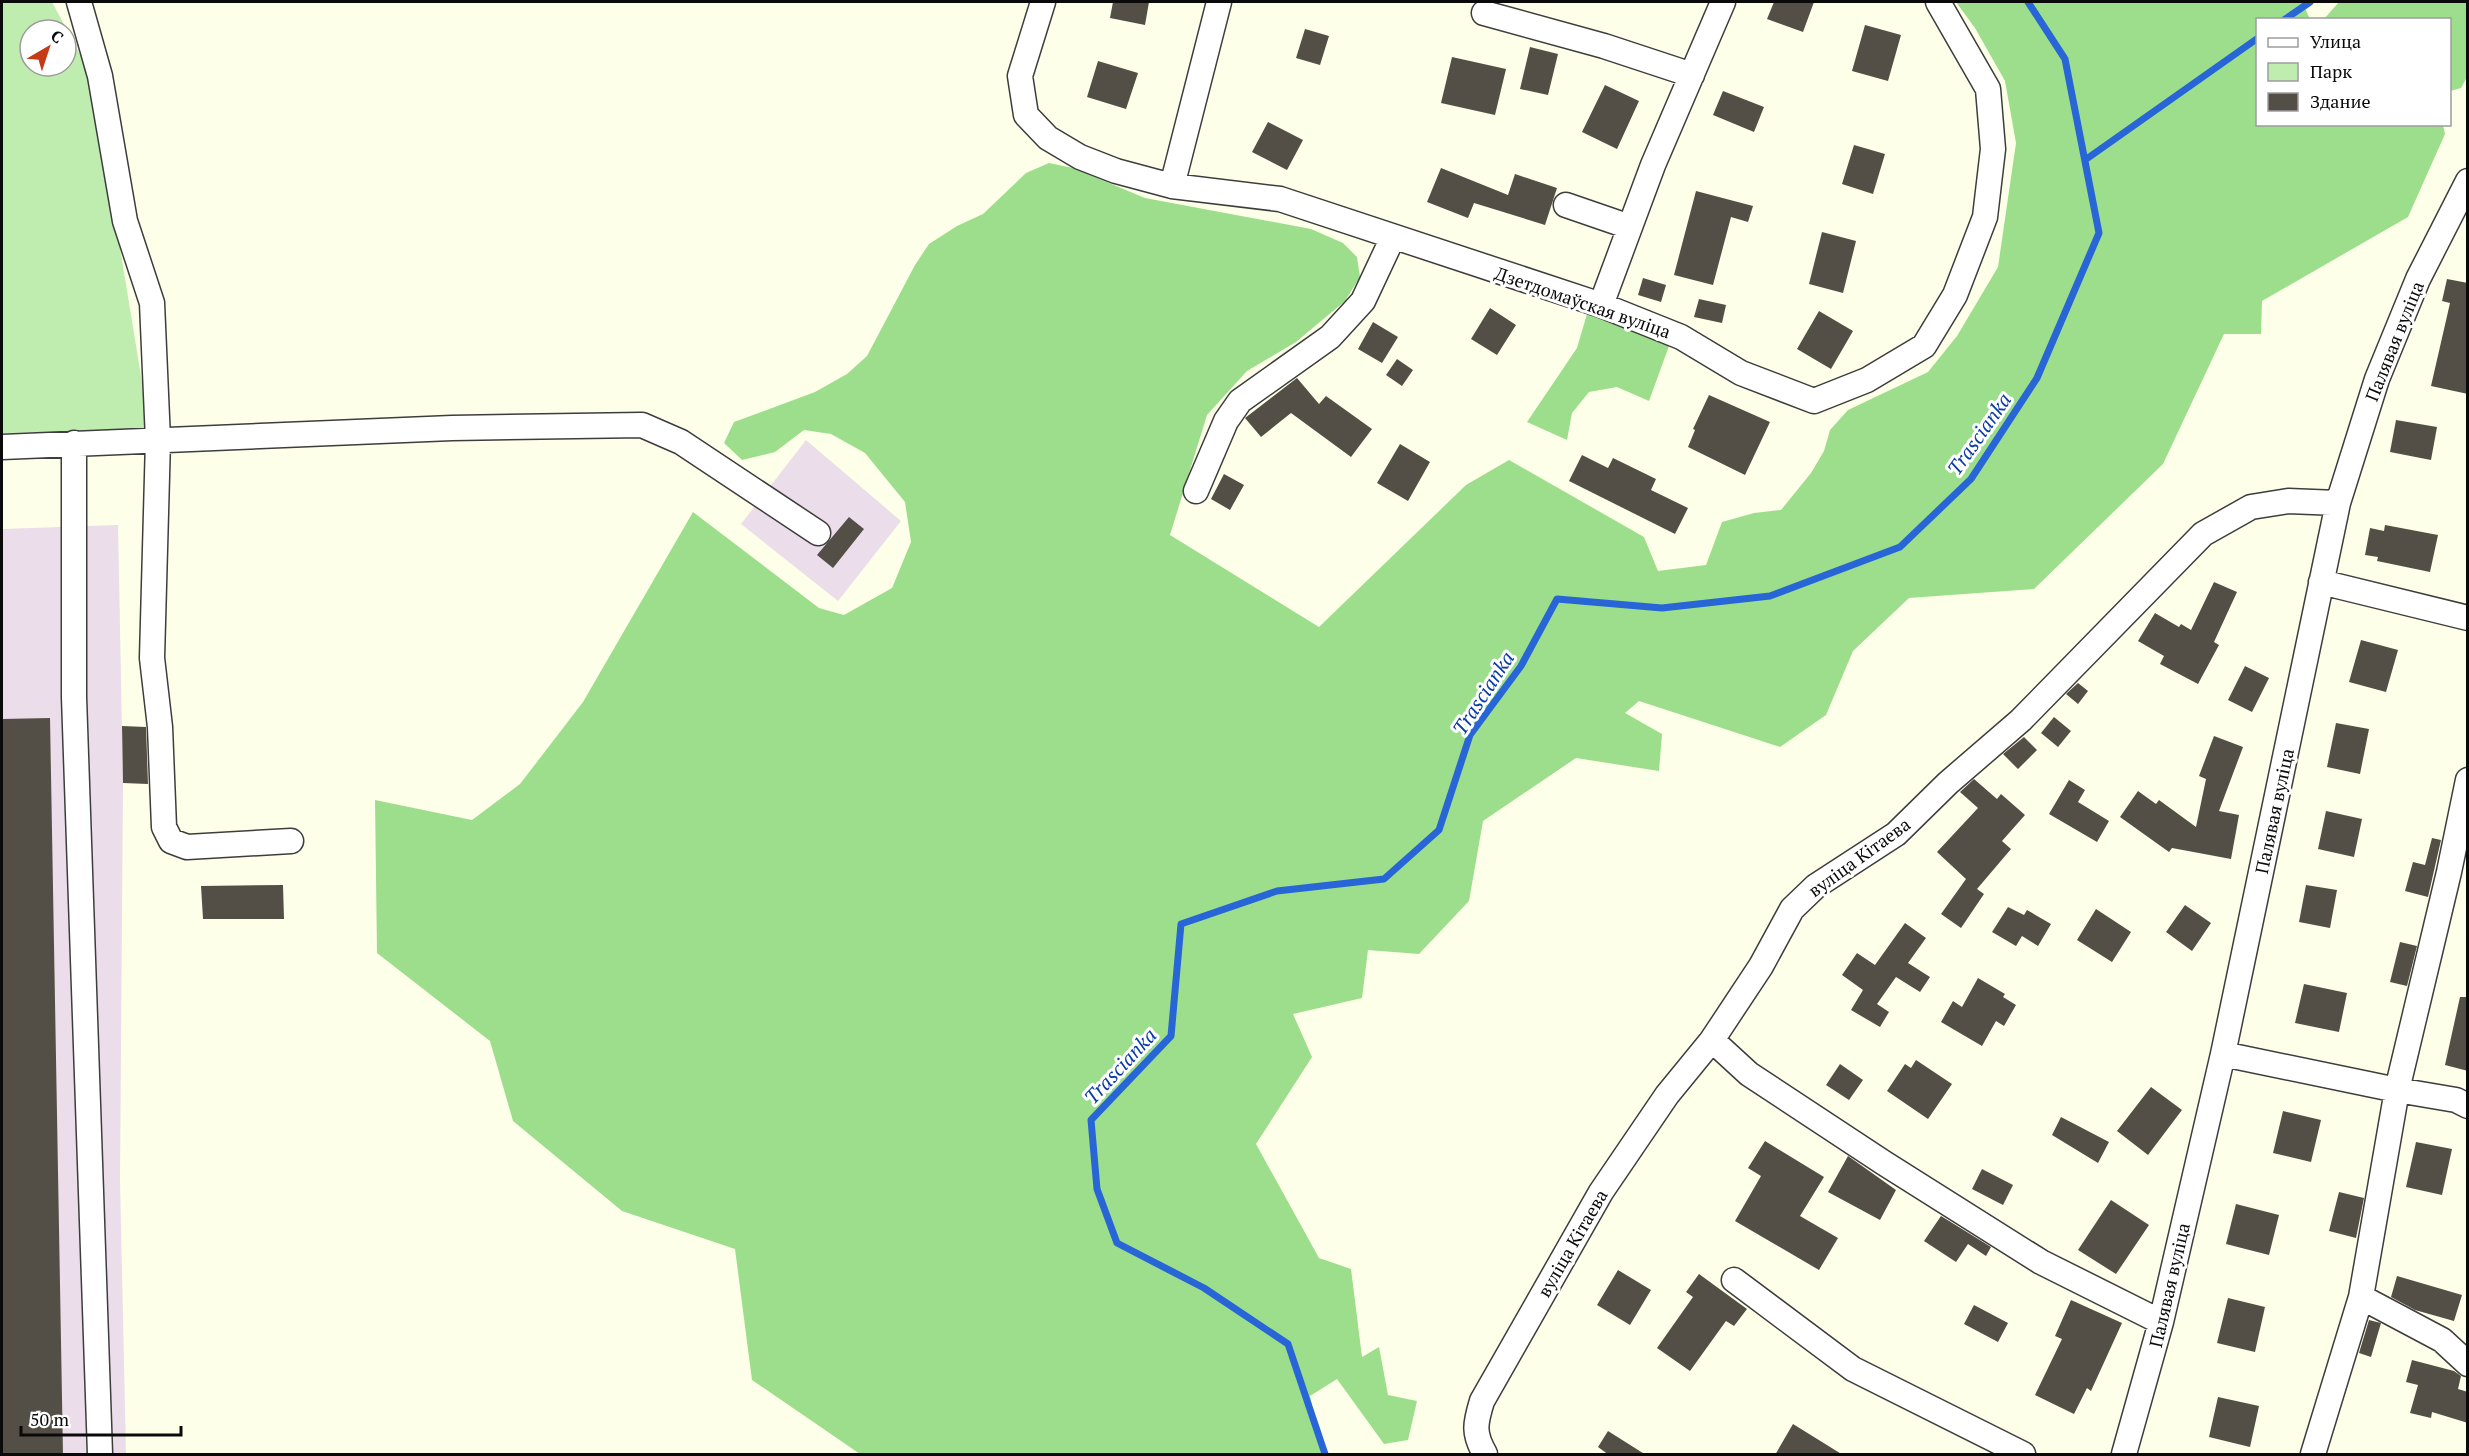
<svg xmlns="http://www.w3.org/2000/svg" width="2469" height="1456" viewBox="0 0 2469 1456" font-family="'PT Serif',serif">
<rect width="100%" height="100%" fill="#feffe8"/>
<!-- industrial -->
<path fill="#ebdde9" d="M806 440 901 521 838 601 741 524Z
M118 525 123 783 120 1181 126 1454H2V529Z"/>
<!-- green -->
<path fill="#bfecaf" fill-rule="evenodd" d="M2 2H52L92 77 150 431 2 433ZM30 30H66V66H30Z"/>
<!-- forest -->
<path fill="#9dde8d" d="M1956 2H2302L2310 19 2258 20V124L2443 125 2445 134 2408 217 2262 301 2261 334H2224L2163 464 2034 589 1909 598 1853 651 1826 715 1780 747 1639 701 1625 713 1662 734 1659 771 1576 758 1483 821 1469 901 1419 954 1368 950 1362 998 1293 1014 1312 1057 1256 1144 1319 1258 1351 1269 1362 1357 1379 1347 1388 1395 1417 1401 1408 1440 1384 1444 1337 1379 1310 1396 1322 1454H860L752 1380 735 1249 622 1211 513 1121 490 1041 377 953 375 800 472 820 520 784 583 702 693 512 819 608 844 615 892 588 911 542 905 502 865 453 831 434 804 430 775 452 742 460 724 443 734 422 815 392 847 374 867 356 915 265 929 244 957 226 983 214 1026 173 1049 163 1073 168 1145 198 1311 229 1343 243 1357 257 1360 277 1345 301 1296 342 1247 371 1207 415 1170 535 1319 627 1466 485 1509 460 1644 537 1658 571 1706 565 1722 522 1754 513 1781 510 1811 473 1824 451 1830 430 1848 410 1928 372 1957 336 1998 267 2016 143 2005 81 1975 28Z
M2339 2H2465L2468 3 2467 77 2461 88 2450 91V20L2324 19Z
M1587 314 1612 320 1669 346 1649 401 1617 387 1589 392 1572 413 1567 440 1527 422 1577 348Z"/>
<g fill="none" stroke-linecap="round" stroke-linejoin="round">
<!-- stream -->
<path stroke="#2866d8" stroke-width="7" d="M2284 20 2310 2
M2085 160 2258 38
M1325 1454 1288 1344 1204 1288 1117 1243 1097 1189 1091 1120 1171 1036 1181 924 1277 891 1384 879 1439 830 1470 735 1521 666 1557 599 1662 608 1770 596 1900 547 1971 479 2037 378 2099 233 2065 59 2028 2"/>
</g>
<!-- building -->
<path fill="#544f46" d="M1113 2H1149L1145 25 1110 18Z
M1774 2H1814L1803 32 1767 19Z
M1865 25 1901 35 1888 81 1852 71Z
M1305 29 1329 36 1320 65 1296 58Z
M1530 47 1558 54 1548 95 1520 89Z
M1452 57 1506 69 1495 115 1441 103Z
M1098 61 1138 73 1126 109 1087 97Z
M1605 85 1639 101 1617 149 1582 132Z
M1723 91 1764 107 1754 132 1713 115Z
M1268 122 1303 140 1287 170 1252 152Z
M1854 145 1885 154 1873 194 1842 184Z
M1441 168 1508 195 1515 174 1557 188 1545 225 1474 203 1468 218 1427 202Z
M1696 191 1753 206 1748 222 1731 217 1713 285 1674 275Z
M1822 232 1856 241 1843 293 1809 284Z
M1643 278 1666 285 1661 302 1638 295Z
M2447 279 2468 283V394L2431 386 2450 303 2442 301Z
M1699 299 1726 305 1722 323 1694 317Z
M1490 308 1516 325 1497 355 1471 339Z
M1819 311 1853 331 1831 369 1797 349Z
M1373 322 1398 337 1382 363 1358 349Z
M1397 359 1413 370 1402 386 1386 375Z
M1297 378 1319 404 1326 396 1372 429 1351 457 1291 413 1261 437 1245 418Z
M1709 395 1770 422 1745 475 1688 447 1695 430 1693 429Z
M2396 420 2437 427 2431 460 2390 452Z
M1400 444 1430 462 1408 501 1377 483Z
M1582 455 1608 468 1613 458 1656 479 1651 490 1688 508 1675 534 1569 481Z
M1224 474 1244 485 1230 510 1211 499Z
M849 517 864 529 833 568 817 555Z
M2385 525 2438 535 2430 572 2377 561 2378 557 2365 555 2370 528 2384 531Z
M2214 582 2237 592 2214 642 2219 645 2198 684 2160 664 2164 656 2138 641 2155 613 2179 627 2181 624 2191 630Z
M2361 640 2398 650 2386 692 2349 682Z
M2245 666 2269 678 2252 712 2228 700Z
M2078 683 2088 691 2078 704 2066 694Z
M2054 717 2071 731 2058 747 2041 733Z
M50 718 63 1455H2V719Z
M2336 723 2369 729 2360 774 2327 767Z
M122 726 146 727 148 784 123 783Z
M2214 736 2243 747 2219 811 2239 815 2231 859 2172 848 2169 852 2120 817 2138 791 2156 804 2159 800 2196 827 2206 779 2199 776Z
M2024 737 2037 750 2018 769 2003 754Z
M1974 779 1997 799 2001 794 2025 815 2002 841 2011 849 1977 889 1984 894 1961 928 1941 914 1966 879 1937 852 1978 808 1960 792Z
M2069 780 2085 790 2078 802 2109 821 2097 842 2049 814Z
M2326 811 2362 819 2354 857 2318 849Z
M2432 838 2441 840 2428 897 2405 891 2413 862 2425 865Z
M283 885 284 919H203L201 886Z
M2306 885 2337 890 2330 928 2299 922Z
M2185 905 2211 923 2192 951 2166 932Z
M2008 907 2024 915 2027 910 2051 924 2038 946 2022 936 2016 946 1992 932Z
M2096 909 2131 932 2112 962 2077 940Z
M1905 923 1926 938 1908 963 1930 977 1920 992 1896 977 1877 1004 1889 1012 1880 1027 1851 1010 1863 990 1842 975 1857 953 1875 965Z
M2400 942 2417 946 2407 986 2390 982Z
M1978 978 2005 994 2003 997 2016 1005 2004 1026 1996 1021 1982 1046 1941 1022 1953 1001 1962 1007Z
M2304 984 2347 993 2339 1032 2295 1023Z
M2460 997H2468V1071L2445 1065Z
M1916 1060 1952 1084 1928 1119 1887 1091 1905 1064 1911 1068Z
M1840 1064 1863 1080 1849 1100 1826 1085Z
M2151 1087 2182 1110 2148 1155 2117 1131Z
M2283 1111 2321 1120 2311 1162 2273 1153Z
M2061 1117 2109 1142 2098 1163 2052 1135Z
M1765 1141 1824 1177 1800 1216 1838 1238 1819 1270 1735 1221 1761 1176 1748 1168Z
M2416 1142 2452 1149 2442 1195 2406 1187Z
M1848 1156 1896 1190 1880 1220 1828 1192Z
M1982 1169 2013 1185 2003 1205 1972 1189Z
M2339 1192 2364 1198 2356 1238 2329 1231Z
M2111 1200 2149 1225 2116 1274 2078 1250Z
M2236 1204 2279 1215 2269 1255 2226 1244Z
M1941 1216 1991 1247 1986 1256 1968 1244 1956 1262 1924 1241Z
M1618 1270 1651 1290 1630 1325 1597 1305Z
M1699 1274 1747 1309 1734 1326 1726 1321 1690 1371 1657 1348 1693 1297 1686 1292Z
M2397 1276 2462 1295 2454 1321 2415 1310 2391 1297Z
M2228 1298 2265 1307 2255 1352 2217 1343Z
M2071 1300 2122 1323 2091 1391 2087 1388 2074 1414 2035 1395 2062 1339 2055 1336Z
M1974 1305 2008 1323 1998 1342 1964 1324Z
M2369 1320 2381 1323 2371 1357 2359 1353Z
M2412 1360 2454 1371 2461 1376 2458 1389 2468 1392V1423L2432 1412 2431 1418 2410 1413 2418 1385 2406 1382Z
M2218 1397 2259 1406 2250 1447 2209 1437Z
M1793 1424 1843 1455H1775Z
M1608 1431 1646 1455H1609L1598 1447Z"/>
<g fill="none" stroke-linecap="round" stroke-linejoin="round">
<!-- minor casing -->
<g stroke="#3d3d3d" stroke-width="27">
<path id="minor" d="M79 2 100 76 125 221 152 303 158 440 152 658 160 727 164 827 171 841 187 847 291 841
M1043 2 1020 76 1026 115 1048 138 1080 157 1116 171 1172 186 1280 199 1601 305 1681 337 1741 373 1814 401 1867 380 1924 346 1955 295 1985 217 1993 149 1988 89 1938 2
M1484 13 1604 46 1692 75
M1172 186 1219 2
M1566 205 1630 227
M1601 305 1653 165 1723 2
M74 443V697L100 1454
M2 447 452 428 642 425 681 442 818 533
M1196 491 1226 421 1240 401 1330 337 1363 301 1393 237
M2321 582 2468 618
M1712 1040 1749 1074 1884 1163 2041 1262 2161 1322
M2223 1054 2397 1090 2456 1100 2468 1106
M1734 1280 1853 1369 2023 1454
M2361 1297 2442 1340 2468 1364
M1485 1454C1473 1433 1475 1424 1482 1401L1601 1192 1667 1095 1712 1040 1761 966 1792 909 1816 886 1896 834 1948 783 2021 720 2203 534 2251 507 2288 501 2338 503
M2124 1454 2161 1322 2223 1054 2338 503 2377 379 2418 279 2468 181
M2313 1454 2361 1297 2397 1090 2449 872 2468 780"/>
</g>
<!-- minor -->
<use href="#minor" stroke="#fff" stroke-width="24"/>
</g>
<g text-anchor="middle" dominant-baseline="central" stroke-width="6" stroke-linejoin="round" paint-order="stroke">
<!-- street labels -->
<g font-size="18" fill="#0a0a0a" stroke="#fff">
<text transform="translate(1583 302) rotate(19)">Дзетдомаўская вуліца</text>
<text transform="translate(2394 341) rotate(-68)">Палявая вуліца</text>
<text transform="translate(2274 811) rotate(-78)">Палявая вуліца</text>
<text transform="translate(1859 857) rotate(-36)">вуліца Кітаева</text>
<text transform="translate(1572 1243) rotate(-60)">вуліца Кітаева</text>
<text transform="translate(2169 1285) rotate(-77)">Палявая вуліца</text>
</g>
<!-- water labels -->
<g font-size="20" font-style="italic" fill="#0b3ba5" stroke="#fff">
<text transform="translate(1979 434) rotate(-55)">Trascianka</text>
<text transform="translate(1483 693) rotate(-57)">Trascianka</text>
<text transform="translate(1120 1066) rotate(-47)">Trascianka</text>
</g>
</g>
<!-- border -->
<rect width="2469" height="1456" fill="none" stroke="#0a0a0a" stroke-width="6"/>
<!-- legend -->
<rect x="2256" y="18" width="195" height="108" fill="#ffffff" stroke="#9d9d9d" stroke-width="1.5"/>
<rect x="2268" y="38" width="30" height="9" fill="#ffffff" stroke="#9d9d9d" stroke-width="1.5"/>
<text x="2310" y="48" font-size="18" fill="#0a0a0a">Улица</text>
<rect x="2268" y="63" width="30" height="18" fill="#bfecaf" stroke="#9d9d9d" stroke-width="1.5"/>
<text x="2310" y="78" font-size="18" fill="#0a0a0a">Парк</text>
<rect x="2268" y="93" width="30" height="18" fill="#544f46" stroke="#9d9d9d" stroke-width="1.5"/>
<text x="2310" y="108" font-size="18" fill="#0a0a0a">Здание</text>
<!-- north arrow -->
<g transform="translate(48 48) rotate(39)"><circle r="28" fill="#ffffff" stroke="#9d9d9d" stroke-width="1.5"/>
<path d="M0-4.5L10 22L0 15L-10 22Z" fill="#c53b18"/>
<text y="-9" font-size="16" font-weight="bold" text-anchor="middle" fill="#0a0a0a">С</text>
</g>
<!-- scale -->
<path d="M21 1426v9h160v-9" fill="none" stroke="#0a0a0a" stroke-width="3"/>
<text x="30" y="1426" font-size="18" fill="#0a0a0a" stroke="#ffffff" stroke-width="4.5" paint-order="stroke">50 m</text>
</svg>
